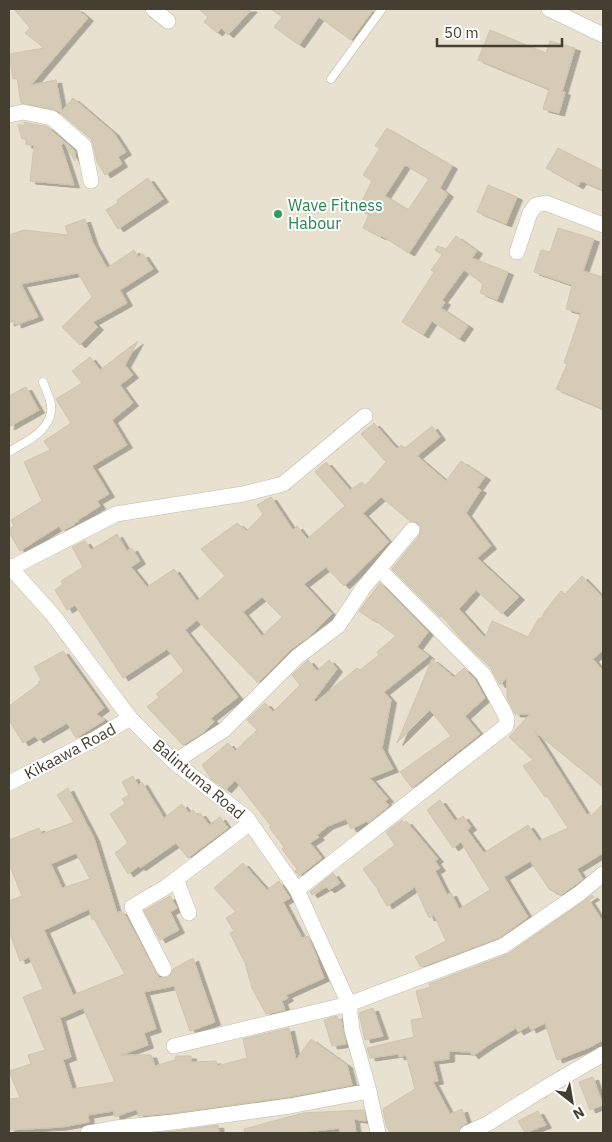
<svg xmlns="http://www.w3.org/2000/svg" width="612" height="1142" viewBox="0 0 612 1142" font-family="'IBM Plex Sans',sans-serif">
<defs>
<filter id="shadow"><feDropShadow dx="5.5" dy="3" stdDeviation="0" flood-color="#0004"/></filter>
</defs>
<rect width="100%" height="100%" fill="#f3efe3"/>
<!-- residential -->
<path fill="#e8e1d0" d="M9 9H603V1133H9Z"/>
<!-- building -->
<path fill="#d5cbb7" stroke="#d1c4aa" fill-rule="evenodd" filter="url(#shadow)" d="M14 9H77L88 18 31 85 56 80 62 111 73 98 114 133 126 152 118 157 122 164 105 175 97 162 93 144 91 139 58 111 21 103 17 78 13 79 9 54 44 48 25 33 30 28Z
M199 9H252L228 35 221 28 217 33 204 22 208 17Z
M271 9H374L351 40 319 17 299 45 274 27 282 17Z
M490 30 546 53 550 41 575 48 562 92H565L559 113 543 109 549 89 478 60Z
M24 122 48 127 75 151V161L64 143 61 145 74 185 30 181 34 145H26V139H22L18 125H25Z
M387 128 452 166 440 188 448 194 409 253 382 236 381 237 363 228 369 214 358 209 372 181 363 175 380 148 375 146ZM405 165 429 179 408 210 385 196Z
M558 148 603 171V190L581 181 578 186 546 168Z
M148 178 163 199 118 229 106 210 118 203 117 200Z
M488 185 517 197 506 224 477 212Z
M85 219 93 243 107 268 134 250 138 257 143 254 153 269 120 290 127 303 93 322 98 327 80 345 62 327 92 297 78 273 21 284 38 317 16 325 15 321 9 323V235L24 230 68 235 65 226Z
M558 228 594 239 583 271 603 277V409L556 389 567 364 564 363 581 313 566 309 572 285 534 272 541 250 550 252Z
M456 236 477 251 472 258 508 272 497 300 480 293 483 284 464 270 442 300 445 302 441 308 468 326 459 339 432 321 423 335 402 322 434 272 431 270 442 255 435 250 438 246 446 249Z
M138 341 125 365 133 375 120 385 133 403 112 420 127 445 92 466 109 494 97 501 100 506 78 520 79 521 74 523 75 524 62 531 59 526 20 551 9 532V529L14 526 11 520 42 501 24 462 50 450 44 441 71 423 56 399 82 383 72 371 90 357 100 370Z
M26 387 39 410 9 427V396Z
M374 423 397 449 401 445 405 448 432 426 440 437 417 456 446 481 461 461 485 477 477 488 481 490 466 513 491 546 477 558 519 597 502 614 476 590 459 609 485 638 492 621 528 637 539 618 541 619 545 611 561 591 565 594 582 576 603 598V650L593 659 603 671V787L534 731 587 815 589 813 591 816 603 804V853L577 869 583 879 561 895 550 890 530 861 504 877 528 917 499 938 421 967 415 957 446 941 434 915 429 918 415 887 387 906 378 891H379L363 869 395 845 386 832 402 820 404 823 406 821 438 859 435 861 440 868 435 871 447 895 451 893 459 909 490 890 461 842 453 848 427 810 440 800 455 821 463 816 471 827 467 830 484 853 528 825 539 841 568 828 547 796 545 797 523 766 533 760 509 737 530 714H515L507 698V678L500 685 490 667 464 642 441 615 440 617 392 569 419 536 421 527 418 523 410 521 381 497 363 513 389 542 344 586 326 567 304 584 332 614 310 636 290 650 258 683 197 620 185 630 238 697 211 718 214 722 204 732 183 745 147 707 159 697 156 694 184 671 167 649 123 678 75 605 67 610 55 590 63 584 61 581 83 567 72 547 85 541 91 550 117 534 127 551 132 548 140 561 131 567 147 587 174 569 197 601 225 576 201 549 237 523 247 531 263 514 257 505 271 497 293 530 297 526 307 539 345 506 315 472 326 462 350 490 362 482 365 486 386 462 361 434ZM262 597 282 617 262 636 243 612Z
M380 583 428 632 417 647 429 656 384 692 391 700 382 748 393 769 370 778 388 799 385 801 389 806 368 823 367 821 351 829 346 819 328 826 317 835 319 837 310 843 322 858 299 876 295 871 297 869 282 849 284 847 269 827 271 826 235 780 226 790 211 779 202 765 228 743 235 751 257 730 247 720 265 703 273 712 300 685 292 675 308 660 317 671 329 660 337 669 314 700 316 702 357 668 360 670 379 655 377 652 396 636 373 619 372 620 359 611Z
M63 651 104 708 96 714 105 720 76 738 67 723 38 740 35 736 23 743 9 720V706L40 683 38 682 41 680 34 667Z
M432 659 454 677 464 668 475 680 485 698 465 716 480 734 412 788 400 772 451 736 430 710 397 743Z
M133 776 138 785 142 782 164 818 182 804 189 813 193 810 197 815 200 813 209 825 220 817 228 828 188 858 176 843 140 868 139 866 128 874 115 853 128 843 110 814 125 804 122 799 129 795 122 782Z
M68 788 94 838 117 913 122 911 127 918 159 978 169 977 173 969 193 958 215 1022 190 1031 174 986 144 992 156 1029 144 1033 148 1045 121 1055H151L155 1066 175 1060 176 1056H191V1062L216 1061 217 1066 247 1058 243 1039 289 1028 296 1060 311 1039 347 1065 352 1085 288 1097 173 1113 138 1116 137 1109 115 1117 113 1111 88 1115 89 1122 62 1127 9 1130V1099L20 1098 9 1071 31 1064 28 1055 45 1050 23 997 43 989 29 957 20 961 9 931V901L22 896 9 864V840L39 828 42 834 74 822 57 795ZM76 853 90 879 62 888 51 864ZM89 909 92 919H94L125 974 73 995 44 930ZM83 1008 115 1082 72 1089 63 1060 71 1057 60 1018Z
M243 863 267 890 279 881 290 898 283 902 302 938 308 936 318 960H317L324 978 286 995 288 998 282 1001 285 1010 266 1014 252 988 245 963 230 933 234 931 226 918 236 912 214 888Z
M333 873 340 883 329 890 326 887 312 895 310 892Z
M592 895 594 897 589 900 603 922V1040L590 1047 557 1060 545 1023 531 1030 529 1026 518 1032 516 1028 487 1046 473 1056 470 1052 449 1051V1059L433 1061 438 1081 433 1082 450 1114 462 1109 467 1123 460 1127 458 1133H390L386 1125 383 1109 415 1089 406 1055 399 1057 398 1054 370 1058 367 1048 414 1037 411 1020 423 1018 416 991 431 987 429 984 508 954Z
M170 896 177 908 170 912 179 930 160 940 144 911Z
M373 1008 383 1036 365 1040 359 1013Z
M337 1016 338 1020 341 1019 346 1044 332 1046 324 1020Z
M593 1077 603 1105 590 1110 579 1082Z
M364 1110 366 1121 354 1119 356 1133H340L339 1128 300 1133H245L244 1129 303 1113Z
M538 1111 546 1125 525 1133 518 1121Z
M218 1125 219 1133H156L175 1131Z"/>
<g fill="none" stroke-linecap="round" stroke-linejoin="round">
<!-- lane casing -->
<g stroke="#c2baa7" stroke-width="9">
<path id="lane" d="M331 79 382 9
M9 452C24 442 48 433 51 412 53 403 46 390 43 382"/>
</g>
<!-- street casing -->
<g stroke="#c2baa7" stroke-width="16">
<path id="street" d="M153 9 168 21
M549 9 603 35
M9 115 23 112 52 118 84 146 91 181
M517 252 530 213 536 205 546 203 603 225
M9 566 53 615 130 718 174 762 247 818 297 890 349 1004 352 1030 369 1091 378 1133
M11 568 116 514 243 494 283 484 365 416
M174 762 224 730 297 657 338 626 364 587 412 530
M9 783 95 739 130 718
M176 879 189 913
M297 890 506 726 507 719 504 712 483 674 379 569
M164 969 132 907 166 887 250 823
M174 1046 349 1004 503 946 580 893 603 874
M88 1133 115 1128 174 1122 290 1106 369 1091
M467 1133 487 1124 540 1091 603 1054"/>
</g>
<!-- lane -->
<use href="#lane" stroke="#fff" stroke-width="8"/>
<!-- street -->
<use href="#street" stroke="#fff" stroke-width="15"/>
</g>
<!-- markers -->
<circle fill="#2e9e5b" stroke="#fff" stroke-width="2" cx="278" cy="214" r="5"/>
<g text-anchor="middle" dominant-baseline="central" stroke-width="4" stroke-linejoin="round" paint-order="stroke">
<!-- leisure labels -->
<g font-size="16" fill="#27864d" stroke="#fff" text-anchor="start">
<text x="288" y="205">Wave Fitness<tspan x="288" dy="18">Habour</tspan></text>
</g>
<!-- street labels -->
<g font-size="16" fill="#453f32" stroke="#fff">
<text transform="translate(70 751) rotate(-28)">Kikaawa Road</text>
<text transform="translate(199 779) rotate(40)">Balintuma Road</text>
</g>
</g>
<!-- border -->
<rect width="612" height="1142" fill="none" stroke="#453f32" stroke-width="20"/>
<!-- north arrow -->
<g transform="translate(572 1102) rotate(149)" stroke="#ffffff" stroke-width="4" paint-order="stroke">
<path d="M0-4L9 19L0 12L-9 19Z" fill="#453f32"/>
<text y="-8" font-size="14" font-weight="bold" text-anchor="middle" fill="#453f32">N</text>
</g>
<!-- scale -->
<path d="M437 38v8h125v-8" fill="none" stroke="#453f32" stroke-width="2.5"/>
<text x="444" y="38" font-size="15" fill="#453f32" stroke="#ffffff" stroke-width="4" paint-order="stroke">50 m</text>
</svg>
